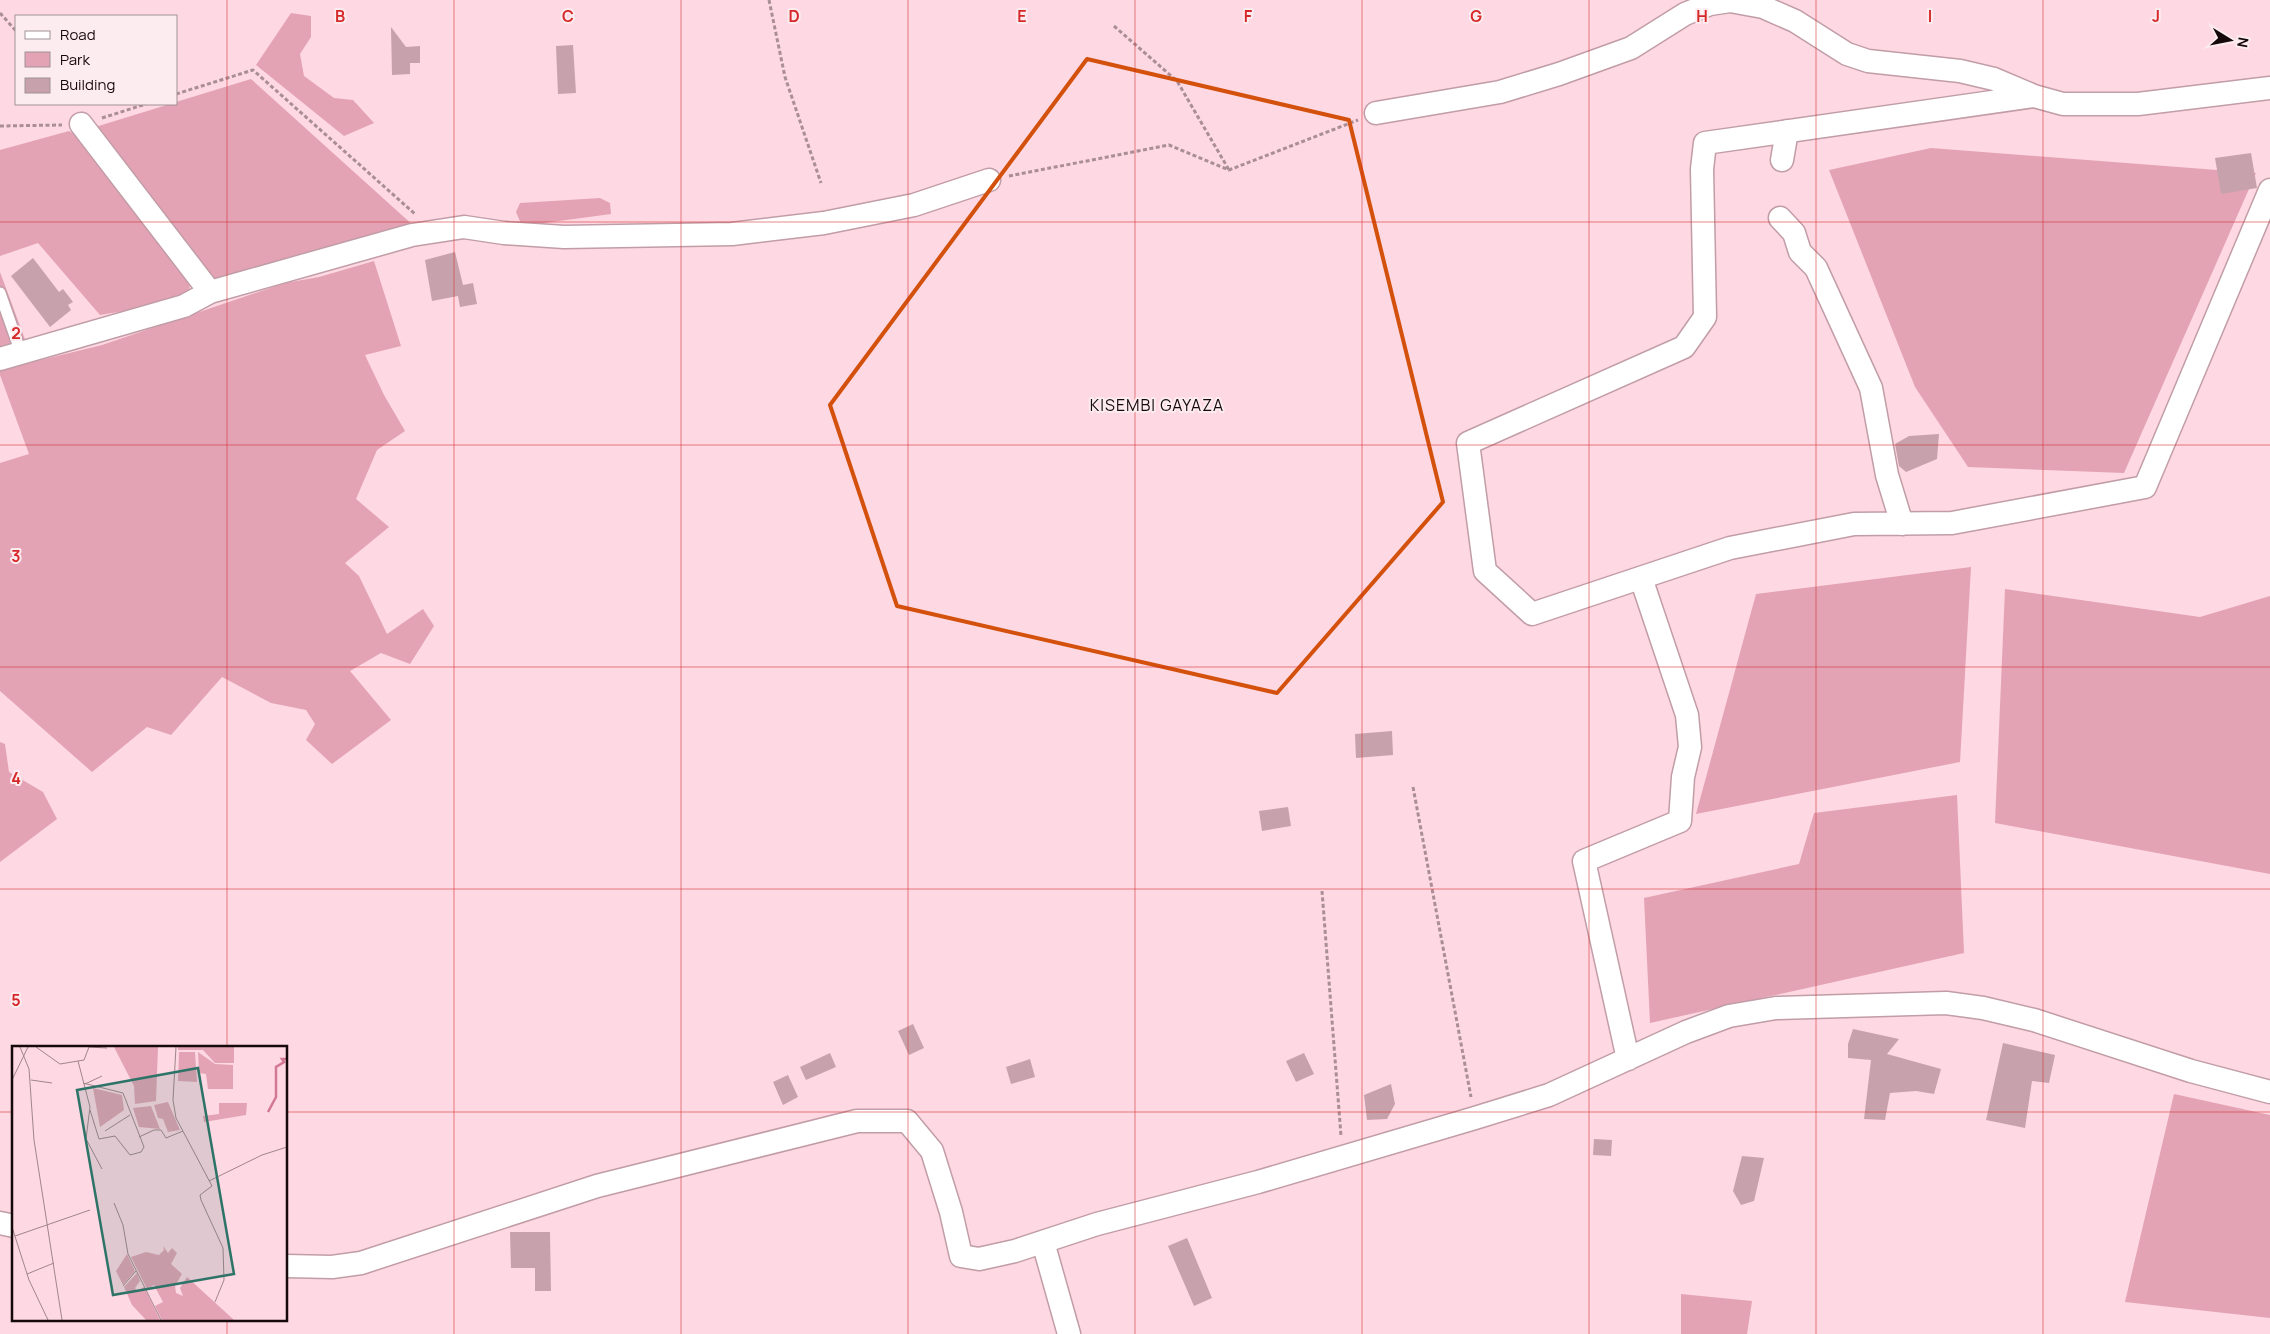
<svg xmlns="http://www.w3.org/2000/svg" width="2270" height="1334" viewBox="0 0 2270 1334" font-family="Manrope,sans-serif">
<rect width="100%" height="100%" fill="#fed8e2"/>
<!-- green -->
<path fill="#e3a3b5" d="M291 13 311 16V37L300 54 304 76 334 98 353 100 374 123 344 136 256 65Z
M251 79 415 227 213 282 92 128 170 104H176V102Z
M69 131 80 137 189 277 190 295 183 301 100 315 38 243 0 256V150Z
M1931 148 2256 173 2124 473 1968 467 1915 387 1829 170Z
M600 198 610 203 611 214 522 226 516 212 520 203Z
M374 261 401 346 365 355 384 395 405 431 377 450 356 499 389 527 345 563 359 576 387 634 423 609 434 626 410 664 381 653 350 671 391 720 332 764 306 740 315 724 306 710 271 703 222 677 171 735 147 727 92 772 0 691V463L29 454 0 375V370L102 345 285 283 319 277Z
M0 272 26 342 0 352Z
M1971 567 1960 762 1696 814 1756 594Z
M2005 589 2200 617 2270 596V874L1995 823Z
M0 742 5 744 9 772 43 792 57 819 0 862Z
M1957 795 1964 953 1650 1023 1644 898 1799 864 1814 813Z
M2174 1094 2270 1115V1318L2125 1302Z
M1681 1294 1752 1301 1747 1334H1681Z"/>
<!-- building -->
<path fill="#c7a2ac" d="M391 27 406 47 420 46V63H410V74L392 75Z
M573 45 576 93 558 94 556 46Z
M2251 153 2257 188 2221 194 2215 158Z
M455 252 463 285 473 283 477 304 460 307 458 296 432 301 425 260Z
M33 258 59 292 63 289 73 302 68 305 71 310 50 327 11 276Z
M1939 434 1937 459 1906 472 1899 466 1895 444 1909 436Z
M1392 731 1393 755 1356 758 1355 734Z
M1288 807 1291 826 1262 831 1259 811Z
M913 1024 924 1048 909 1055 898 1031Z
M1853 1029 1899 1039 1887 1054 1941 1069 1934 1094 1916 1091 1890 1093 1885 1120 1864 1119 1871 1060 1848 1058V1044Z
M2003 1043 2055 1055 2049 1083 2032 1081 2025 1128 1986 1120Z
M830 1053 836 1067 806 1080 800 1067Z
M1304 1053 1314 1074 1296 1082 1286 1061Z
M1030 1059 1035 1077 1011 1084 1006 1067Z
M788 1075 798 1097 783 1105 773 1082Z
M1391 1084 1395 1104 1387 1119 1367 1120 1364 1095Z
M1594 1139 1612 1140 1611 1156 1593 1155Z
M1742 1156 1764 1158 1754 1201 1741 1205 1733 1191Z
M510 1232H550L551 1291H535V1268H511Z
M1187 1238 1212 1298 1194 1306 1168 1246Z"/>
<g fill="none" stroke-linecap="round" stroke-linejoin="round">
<!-- lane casing -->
<g stroke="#c19da7" stroke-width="14">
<path id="lane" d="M0 293 21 353"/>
</g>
<!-- street casing -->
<g stroke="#c19da7" stroke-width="25">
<path id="street" d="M2034 96 1705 143 1702 169 1705 317 1684 347 1468 443 1485 571 1532 614 1730 548 1854 524 1952 523 2145 487 2270 190
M1376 113 1500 92 1559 74 1631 48 1685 14 1710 4 1730 1 1763 7 1795 21 1847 54 1868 61 1960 71 1994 79 2034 96 2063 104H2138L2270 88
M81 124 210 292
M1782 160 1787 131
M1780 218 1794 233 1800 252 1816 268 1871 388 1887 475 1902 524
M0 359 184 306 210 292 412 235 464 227 504 233 564 237 732 234 824 223 914 205 989 180
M1628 1059 1584 861 1680 821 1683 777 1690 747 1687 715 1641 578
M0 1223 14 1226
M1043 1242 1069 1334
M286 1266 332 1267 361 1263 597 1186 857 1121H907L932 1151 951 1212 961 1256 979 1259 1015 1251 1097 1224 1258 1182 1475 1118 1549 1095 1686 1032 1729 1016 1776 1008 1946 1003 1983 1008 2034 1020 2191 1071 2270 1092"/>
</g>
<!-- path -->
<path stroke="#aa8e95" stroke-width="3" stroke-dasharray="4 2.5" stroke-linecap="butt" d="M769 0 785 77 821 183
M0 13 16 31
M1114 26 1177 81 1229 170
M176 94 253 70 415 214
M102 118 146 104
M0 126 62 125
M1009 176 1169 145 1229 170 1358 120
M1413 787 1471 1097
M1322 891 1341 1136"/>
<!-- lane -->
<use href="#lane" stroke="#fff" stroke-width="11"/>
<!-- street -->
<use href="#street" stroke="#fff" stroke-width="22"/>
</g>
<!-- marked area -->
<path fill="none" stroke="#d3510c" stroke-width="4" stroke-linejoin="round" d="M1087 59 1349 120 1443 502 1277 693 897 606 830 405Z"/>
<!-- grid -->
<path fill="none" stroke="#d62828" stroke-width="1" stroke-opacity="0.55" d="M227 0V1048M454 0V1334M681 0V1334M908 0V1334M1135 0V1334M1362 0V1334M1589 0V1334M1816 0V1334M2043 0V1334M0 222H2270M0 445H2270M0 667H2270M0 889H2270M0 1112H14M286 1112H2270M227 1320V1334"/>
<g text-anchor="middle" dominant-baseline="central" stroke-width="4" stroke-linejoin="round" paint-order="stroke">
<!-- quarter labels -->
<g font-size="16" letter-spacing="1" fill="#15090c" stroke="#fcecf0">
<text x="1157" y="405">KISEMBI GAYAZA</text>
</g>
</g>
<!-- overview -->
<g transform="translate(12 1046)">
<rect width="275" height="275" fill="#fed8e2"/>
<path d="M102 1H146L144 55 123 58 122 40ZM166 1H222V17H203L191 4H166ZM167 6H183L185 36 166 35ZM186 6 203 18 221 19V43H196L194 28 187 27ZM81 42 110 49 112 64 88 81ZM156 56 168 84 156 86 151 73 146 72 142 59ZM207 57H235L234 69 192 76 191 70 207 68ZM139 60 148 83 127 81 121 62ZM151 200 156 207 160 202 165 207 159 218 170 228 163 240 164 247 171 250 168 242 175 231 222 274H150L143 260 151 256 142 239 135 243 119 211 134 206 147 209 152 204ZM115 208 123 225 111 239 104 225ZM125 227 128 235 123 242 125 245 132 241 148 274H134L120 259 112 241Z" fill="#e3a3b5"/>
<path fill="none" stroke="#d27794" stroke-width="2.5" d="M256 66 264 51V21L272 16 270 13H275"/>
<path fill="none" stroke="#a1858c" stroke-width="1" d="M8 1 17 23 22 94 50 274M24 1 48 18 72 14 77 1 95 2M164 1 161 54 164 72 200 140 188 149 189 154 211 202 212 234 203 256M66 15 78 61 74 93 90 123M0 34 16 1M19 34 40 37M71 37 111 47 132 101 129 106 118 109 103 90 87 93 78 64M73 38 90 30M93 85 118 69M127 91 142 84H149L154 92 171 85M197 135 250 109 275 101M102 157 111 179 116 208 149 274M0 181 17 234 36 274M3 190 78 164M15 228 42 217M111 240 124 225"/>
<path fill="#2d7367" fill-opacity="0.15" stroke="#2d7367" stroke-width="2.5" d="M186 22 222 228 101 249 65 44Z"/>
<rect width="275" height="275" fill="none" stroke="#15090c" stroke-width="2.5"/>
</g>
<g font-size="16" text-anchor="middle" font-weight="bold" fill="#d62828" stroke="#fcecf0" stroke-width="4" stroke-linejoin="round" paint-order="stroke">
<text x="340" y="22">B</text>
<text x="568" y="22">C</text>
<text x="794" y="22">D</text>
<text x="1022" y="22">E</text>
<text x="1248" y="22">F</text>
<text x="1476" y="22">G</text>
<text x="1702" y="22">H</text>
<text x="1930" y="22">I</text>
<text x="2156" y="22">J</text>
<text x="16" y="339">2</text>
<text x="16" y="562">3</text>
<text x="16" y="784">4</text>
<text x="16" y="1006">5</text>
</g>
<!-- legend -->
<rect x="15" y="15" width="162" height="90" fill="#fcecf0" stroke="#a09195"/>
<rect x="25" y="31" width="25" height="8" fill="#ffffff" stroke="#a09195"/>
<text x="60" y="40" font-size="15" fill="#15090c">Road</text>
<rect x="25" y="52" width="25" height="15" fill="#e3a3b5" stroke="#a09195"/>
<text x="60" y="65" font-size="15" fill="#15090c">Park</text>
<rect x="25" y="78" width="25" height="15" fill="#c7a2ac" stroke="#a09195"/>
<text x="60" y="90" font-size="15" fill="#15090c">Building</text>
<!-- north arrow -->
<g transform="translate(2230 40) rotate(100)" stroke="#fcecf0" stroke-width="4" paint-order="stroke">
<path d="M0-4L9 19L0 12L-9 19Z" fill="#15090c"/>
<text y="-8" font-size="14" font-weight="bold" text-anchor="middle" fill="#15090c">N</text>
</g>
</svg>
